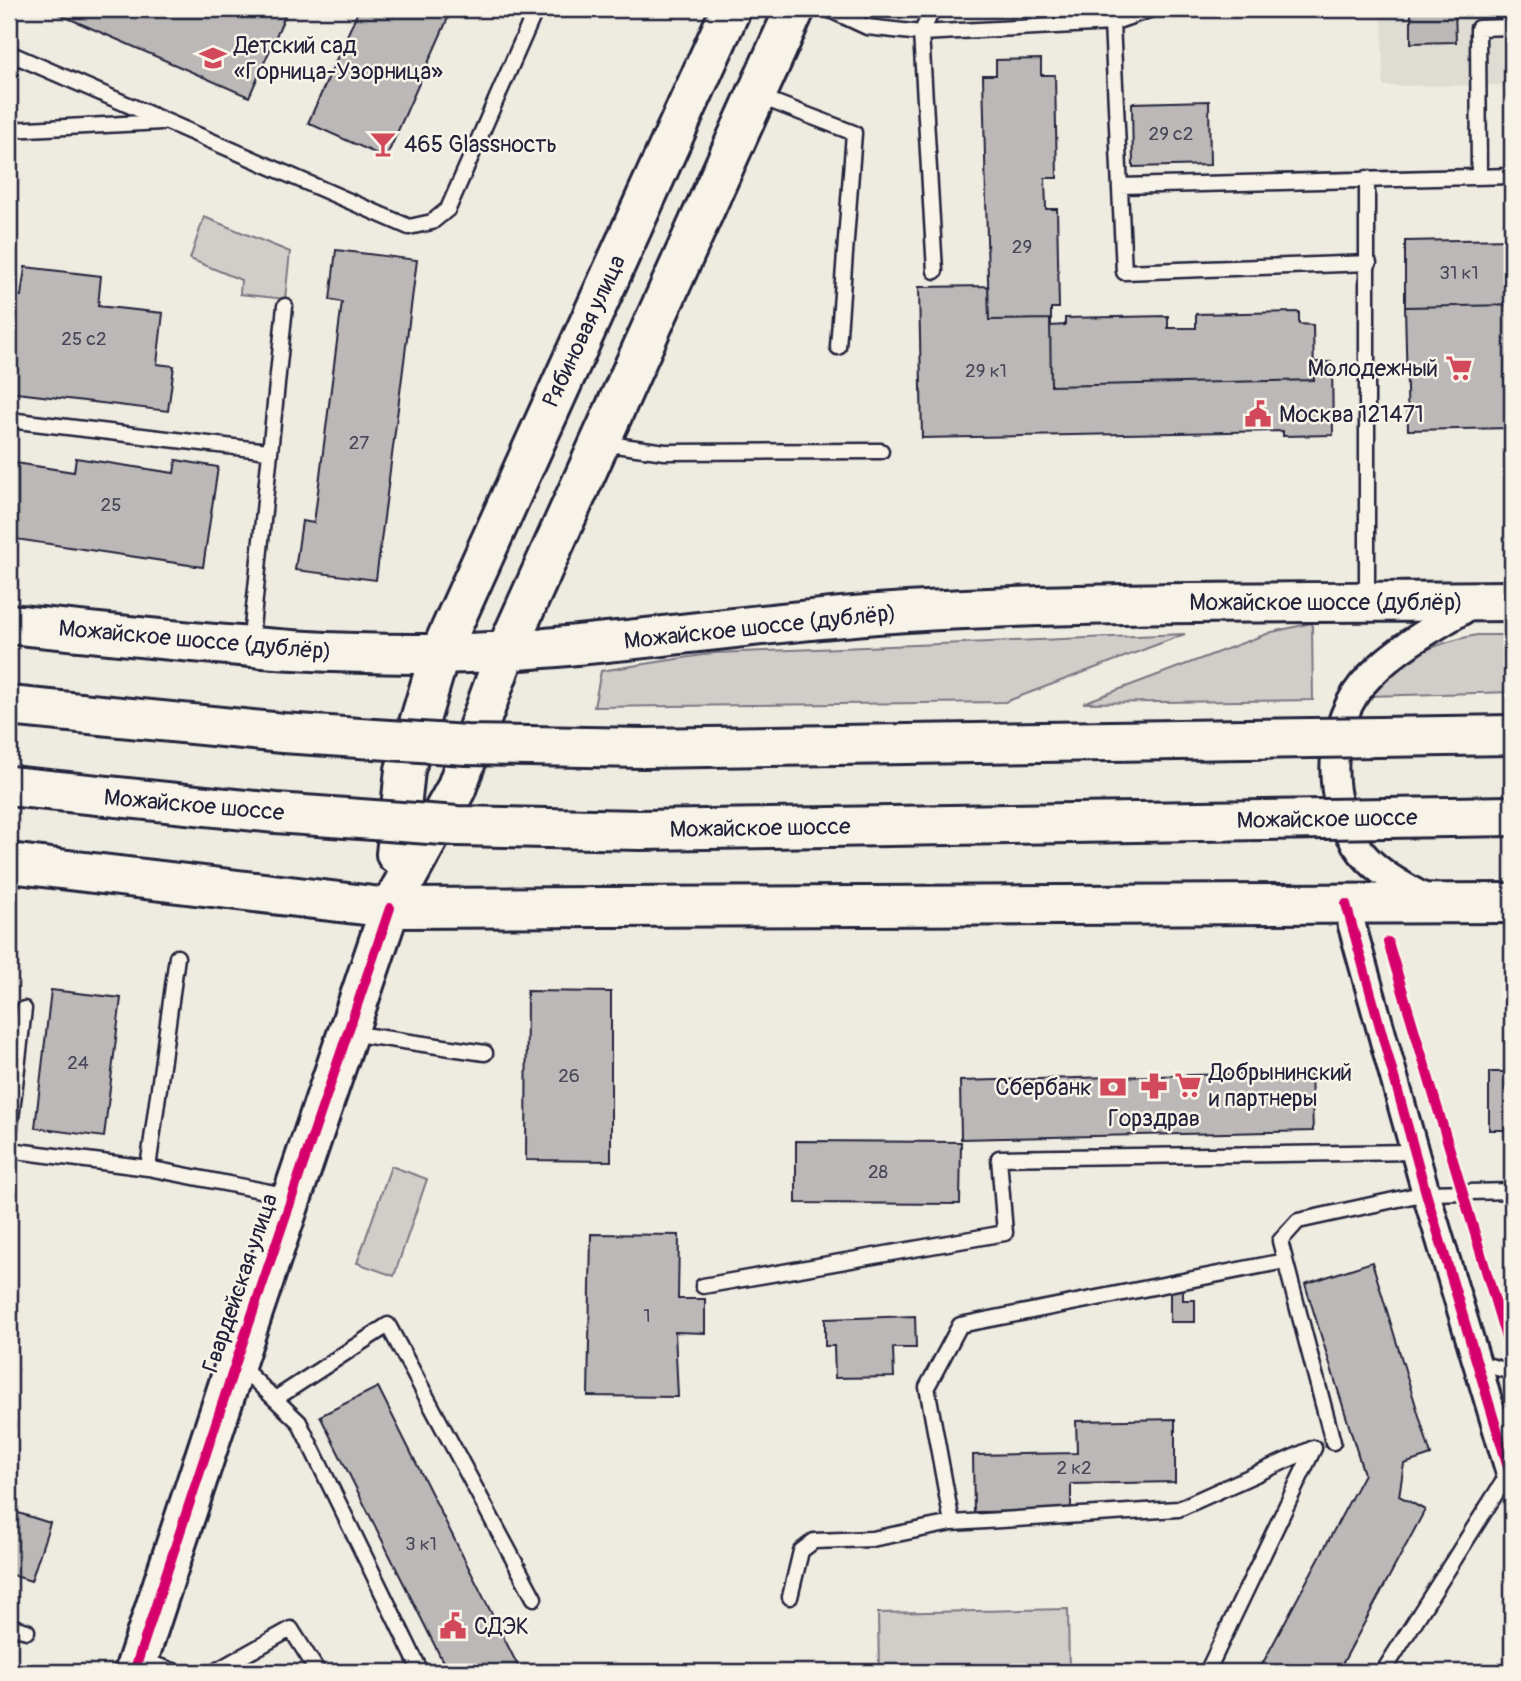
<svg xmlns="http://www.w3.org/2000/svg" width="1521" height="1681" viewBox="0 0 1521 1681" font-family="Pangolin,sans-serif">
<rect width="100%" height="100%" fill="#eeebe1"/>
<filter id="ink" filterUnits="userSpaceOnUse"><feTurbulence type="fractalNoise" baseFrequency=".0143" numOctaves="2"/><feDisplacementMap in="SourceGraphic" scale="14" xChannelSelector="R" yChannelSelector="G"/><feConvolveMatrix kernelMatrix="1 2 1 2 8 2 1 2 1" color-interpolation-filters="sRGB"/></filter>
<g filter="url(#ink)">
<!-- built -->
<path fill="#dfdcd4" d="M1382 9H1512V85L1383 86Z"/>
<!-- green -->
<path fill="#d1cdc9" stroke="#7a7882" stroke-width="2" d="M204 217 290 252 285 299 240 294 241 280 190 259Z
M1312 623 1313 700 1083 703 1272 632Z
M1185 634 1005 702 594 707 601 671 715 653Z
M1477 635H1512V692L1369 696C1409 657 1421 646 1477 635Z
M391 1166 427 1179 394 1276 357 1263Z
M1068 1609 1069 1672H879L878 1613Z"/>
<!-- building -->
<path fill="#bbb8b7" stroke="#22223b" stroke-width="2" d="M47 9H288L249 97Z
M359 9H452L386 158 308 123Z
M1411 9H1455L1456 42 1411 43Z
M1041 59V75H1055L1057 178H1045L1046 209H1057L1059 308H1051V326L1065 325V318L1168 316V328H1196V314L1299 312V324L1313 325 1314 380 1051 386 1050 319 989 320 983 75H996V60Z
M1209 101 1210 165 1133 167 1132 103Z
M1512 239V305L1405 307V241Z
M336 250 417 260 376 580 295 570 302 521 314 523 342 302 330 300Z
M25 267 101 276 98 306 163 313 157 364 174 366 168 411 9 392V295L21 296Z
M988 286 989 320 1050 319 1051 386 1314 380V362H1332L1333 435 1283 436V431L922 438 919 287Z
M1512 305V428L1408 430 1405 307Z
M76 458 174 473 176 460 218 467 203 567 9 538V462L74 472Z
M51 990 121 998 104 1137 35 1128Z
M527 991 611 992V1161L526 1160Z
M1311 1072 1313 1131 961 1139 960 1081Z
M1489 1072H1512V1130H1489Z
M796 1141 961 1142 960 1204 796 1203Z
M591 1234 679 1235 678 1299H705V1333L675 1332 678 1397 588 1396Z
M1372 1262 1431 1455 1404 1464 1399 1496 1425 1510 1338 1672H1258L1364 1474 1305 1284Z
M1183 1289V1300H1195V1322H1170V1290Z
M915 1316 916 1348H893L894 1377 835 1378 834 1346H825V1319Z
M378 1387 521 1672H448L320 1416Z
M1175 1419V1482L1071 1484V1511L974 1512 973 1455 1077 1453 1076 1421Z
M9 1510 50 1523 31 1581 9 1574Z"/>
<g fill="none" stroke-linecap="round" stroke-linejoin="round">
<!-- lane casing -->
<g stroke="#22223b" stroke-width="19">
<path id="lane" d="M828 9 867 27 921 33 1112 23 1152 9
M933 9 921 33 935 271
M1112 23 1124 272 1369 263
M9 53 409 227 432 222 448 209 536 9
M758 96 854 133 838 347
M9 130 162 122
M1479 176 1478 28 1512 27
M1367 178V599
M1120 186 1512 176
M9 420 268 451
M601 443 665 452 881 451
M250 647 285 306
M349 1033 485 1053
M9 1136 24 1009
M9 1150 148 1168 290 1196
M148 1168 177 957
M1285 1261 960 1325 927 1387 952 1523 1178 1509 1314 1448
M703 1286 1005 1233 999 1158 1415 1152
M1475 1362 1512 1372
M239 1365 299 1422 421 1672
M275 1399 388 1325 534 1598
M1333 1442 1280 1241 1298 1221 1426 1193 1512 1191
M790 1597 801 1551 814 1541 872 1539 952 1523
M9 1626 27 1631
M140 1660 177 1672
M214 1672 291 1629 318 1672
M1207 1672 1314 1448
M1383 1672 1510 1471"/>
</g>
<!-- street casing -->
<g stroke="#22223b" stroke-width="32">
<path id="street" d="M1432 902C1408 888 1380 875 1362 853 1323 805 1325 720 1370 676 1400 645 1439 625 1475 603
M1346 904 1426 1193 1512 1480"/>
</g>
<!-- secondary casing -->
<g stroke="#22223b" stroke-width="44">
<path id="secondary" d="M9 624C174 640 341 662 507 651 641 642 773 620 907 612 1109 600 1310 603 1512 601
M396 854 405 770 440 653 731 9
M9 863 390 908 1512 903
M134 1672 236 1362 390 908 456 789 506 651 795 9"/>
</g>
<!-- lane -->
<use href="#lane" stroke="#f7f3e8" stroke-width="14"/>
<!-- street -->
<use href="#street" stroke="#f7f3e8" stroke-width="26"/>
<!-- secondary -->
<use href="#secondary" stroke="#f7f3e8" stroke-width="38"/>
<!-- primary-bridge casing -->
<g stroke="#22223b" stroke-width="44" stroke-linecap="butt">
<path id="primary-bridge" d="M9 706 283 733 466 745 644 748 1512 735
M9 786 276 813 457 826 640 830 1512 816"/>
</g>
<!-- primary-bridge -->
<use href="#primary-bridge" stroke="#f7f3e8" stroke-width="38"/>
<!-- cycleway casing -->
<g stroke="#f7f3e8" stroke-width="15">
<path id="cycleway" d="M1346 904 1426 1193 1512 1480
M1388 942 1512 1358
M134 1672 236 1362 390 908"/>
</g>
<!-- cycleway -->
<use href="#cycleway" stroke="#d6006c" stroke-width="10"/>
</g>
</g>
<!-- icons -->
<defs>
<g id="school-bare" transform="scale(2.1)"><path d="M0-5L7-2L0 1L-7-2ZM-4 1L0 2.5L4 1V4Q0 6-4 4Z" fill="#d1495b" stroke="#f7f3e8" stroke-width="2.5" paint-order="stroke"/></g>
<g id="bar-bare" transform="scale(2.1)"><path d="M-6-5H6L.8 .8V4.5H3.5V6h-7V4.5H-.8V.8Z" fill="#d1495b" stroke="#f7f3e8" stroke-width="2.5" paint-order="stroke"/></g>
<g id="supermarket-bare" transform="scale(2.1)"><path d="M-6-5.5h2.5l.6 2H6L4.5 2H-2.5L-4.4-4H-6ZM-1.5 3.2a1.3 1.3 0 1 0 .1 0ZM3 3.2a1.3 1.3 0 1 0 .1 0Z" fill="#d1495b" stroke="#f7f3e8" stroke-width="2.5" paint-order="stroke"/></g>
<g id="civic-bare" transform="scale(2.1)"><path d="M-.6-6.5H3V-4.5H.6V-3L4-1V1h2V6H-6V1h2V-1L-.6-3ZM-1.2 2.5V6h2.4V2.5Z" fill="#d1495b" stroke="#f7f3e8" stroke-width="2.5" paint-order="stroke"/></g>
<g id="pharmacy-bare" transform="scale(2.1)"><path d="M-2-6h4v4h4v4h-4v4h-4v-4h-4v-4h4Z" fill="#d1495b" stroke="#f7f3e8" stroke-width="2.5" paint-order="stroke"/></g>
<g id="bank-bare" transform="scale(2.1)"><path d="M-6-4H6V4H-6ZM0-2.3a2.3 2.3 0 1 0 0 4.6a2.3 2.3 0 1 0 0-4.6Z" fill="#d1495b" stroke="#f7f3e8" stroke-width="2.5" paint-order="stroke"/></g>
</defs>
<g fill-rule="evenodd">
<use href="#school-bare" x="213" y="58"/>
<use href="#bar-bare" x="383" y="144"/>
<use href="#supermarket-bare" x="1459" y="368"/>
<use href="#civic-bare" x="1258" y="414"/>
<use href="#supermarket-bare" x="1188" y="1085"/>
<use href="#pharmacy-bare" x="1154" y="1086"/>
<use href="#bank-bare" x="1113" y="1087"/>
<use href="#civic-bare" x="453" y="1626"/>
</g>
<g text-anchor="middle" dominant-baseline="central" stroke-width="5" stroke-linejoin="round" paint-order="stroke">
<!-- number labels -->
<g font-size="19" fill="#48485a">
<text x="1171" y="134">29 с2</text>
<text x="1022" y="247">29</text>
<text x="1459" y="273">31 к1</text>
<text x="84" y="339">25 с2</text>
<text x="986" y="371">29 к1</text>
<text x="359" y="443">27</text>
<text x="111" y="505">25</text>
<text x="78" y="1063">24</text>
<text x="569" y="1076">26</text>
<text x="878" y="1172">28</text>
<text x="647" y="1316">1</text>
<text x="1074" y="1468">2 к2</text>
<text x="421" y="1544">3 к1</text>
</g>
<!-- poi labels -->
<g font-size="23" fill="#22223b" stroke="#f7f3e8" text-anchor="start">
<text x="234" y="45">Детский сад<tspan x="234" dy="26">«Горница-Узорница»</tspan></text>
<text x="404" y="144">465 Glassность</text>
<text x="1438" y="368" text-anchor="end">Молодежный</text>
<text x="1279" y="414">Москва 121471</text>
<text x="1209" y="1072">Добрынинский<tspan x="1209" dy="26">и партнеры</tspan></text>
<text x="1092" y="1087" text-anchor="end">Сбербанк</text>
<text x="1154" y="1118" text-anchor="middle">Горздрав</text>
<text x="474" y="1626">СДЭК</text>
</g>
<!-- street labels -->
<g font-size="23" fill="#22223b" stroke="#f7f3e8">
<text transform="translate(584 331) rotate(-65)">Рябиновая улица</text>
<text x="1326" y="602">Можайское шоссе (дублёр)</text>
<text transform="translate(760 627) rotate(-6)">Можайское шоссе (дублёр)</text>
<text transform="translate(195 640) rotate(5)">Можайское шоссе (дублёр)</text>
<text transform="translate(194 805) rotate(5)">Можайское шоссе</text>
<text transform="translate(1327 819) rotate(-1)">Можайское шоссе</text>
<text transform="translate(760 828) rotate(-1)">Можайское шоссе</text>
<text transform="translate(240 1283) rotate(-71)">Гвардейская улица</text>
</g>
</g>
<!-- margin -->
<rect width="1521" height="1681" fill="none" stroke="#f7f3e8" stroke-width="35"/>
<rect x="18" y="18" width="1486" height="1646" fill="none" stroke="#22223b" stroke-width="2.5" filter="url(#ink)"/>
</svg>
